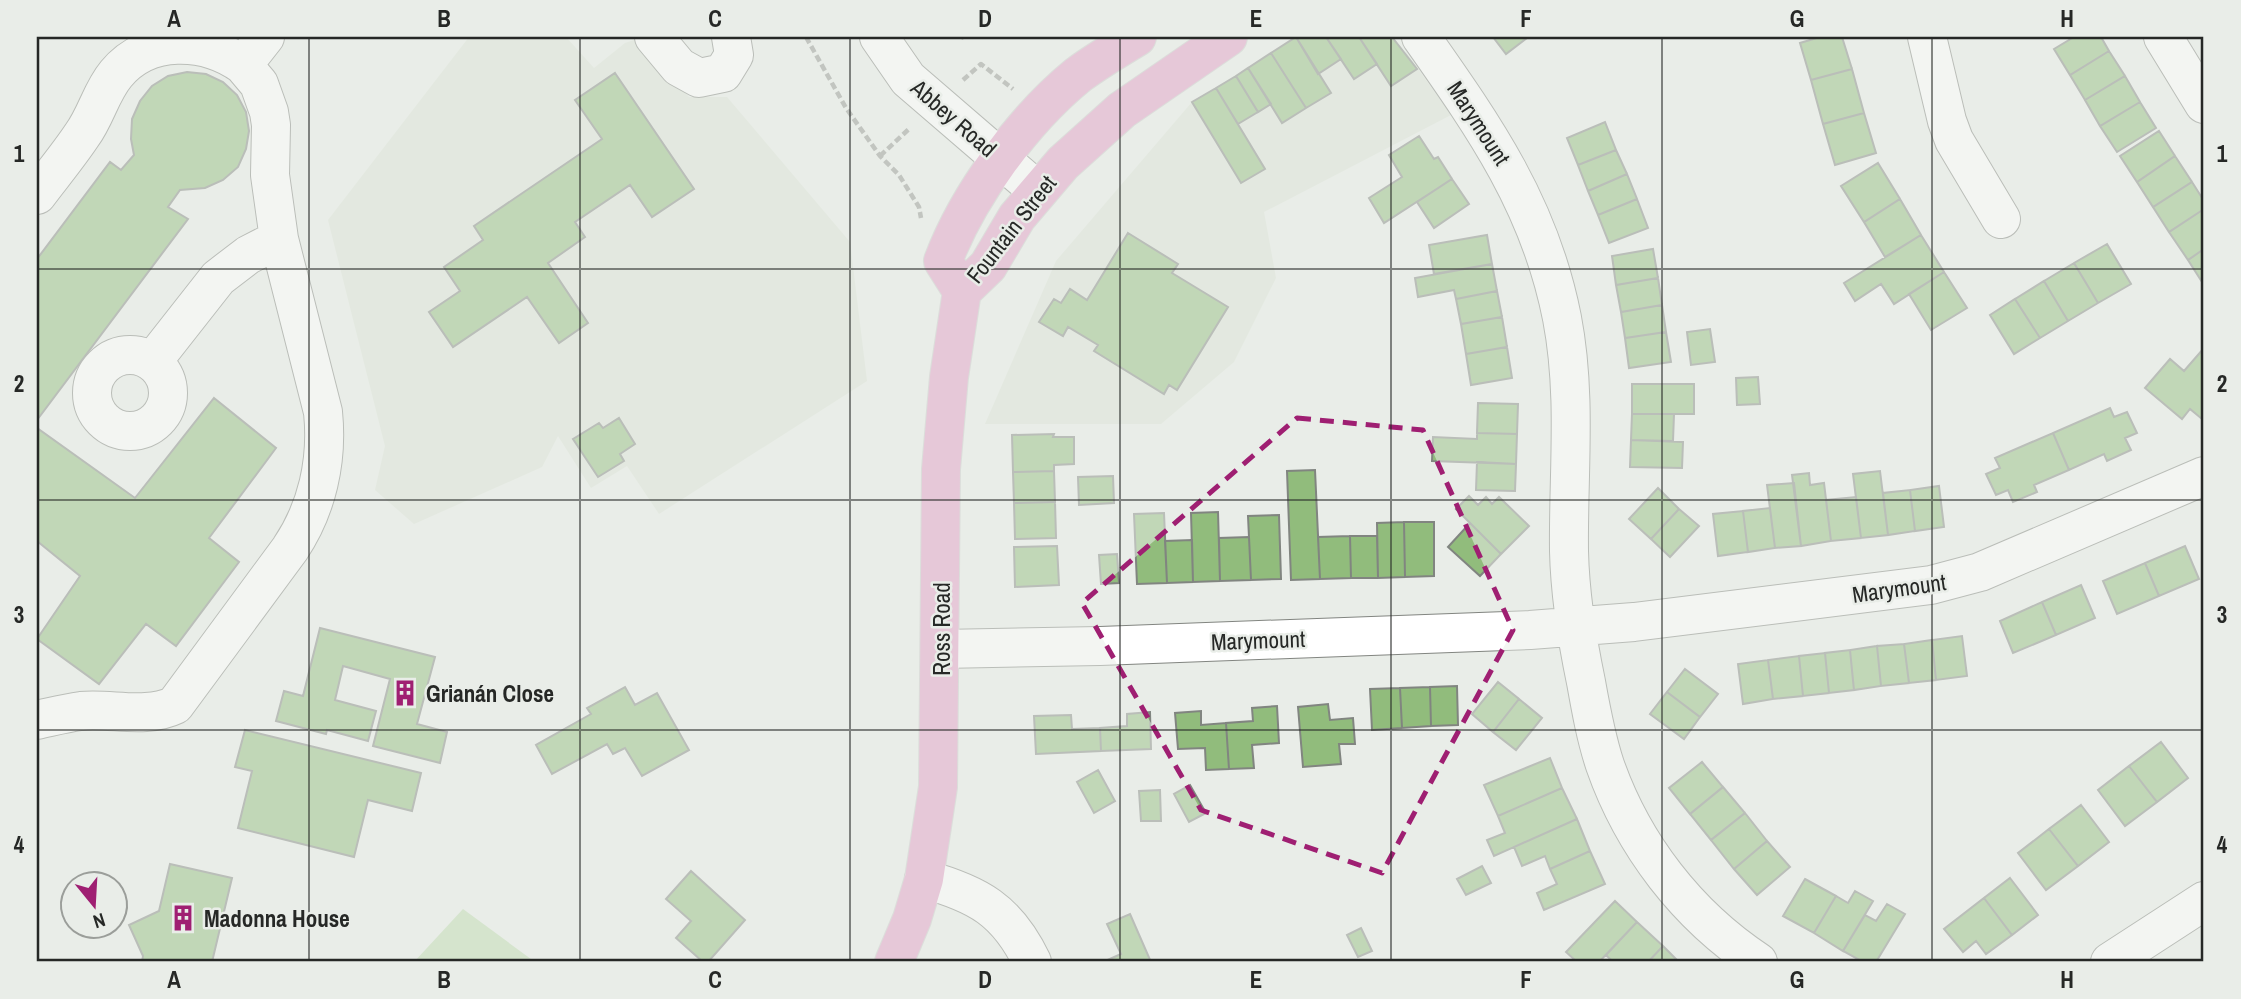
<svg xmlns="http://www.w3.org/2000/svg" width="2241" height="999" viewBox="0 0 2241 999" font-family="'Archivo Narrow',sans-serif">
<rect width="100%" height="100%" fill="#e9ede8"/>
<!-- built -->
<path fill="#dbe3d7" d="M469 37H566L594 68 625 43 637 39 689 97H727L850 242 867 381 659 514 627 466 591 488 558 436 542 467 414 524 375 490 385 446 328 220Z
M1297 37H1392L1403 53 1406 52 1451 115 1264 212 1276 278 1234 362 1161 424H985L1056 261 1192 102Z"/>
<!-- green -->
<path fill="#bcd9ae" d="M463 909 535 962H414Z"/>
<!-- building -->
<path fill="#91bc7c" stroke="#818580" stroke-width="2" d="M1296 37H1326L1341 59 1318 74Z
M1296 37 1331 93 1306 108 1271 53Z
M1326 37H1359L1377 64 1354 79Z
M1359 37H1392L1417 69 1391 86Z
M1493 37H1527V38L1506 54Z
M1820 37H1842L1852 69 1811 80 1800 43Z
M2074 37H2101L2109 51 2070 75 2054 49Z
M2109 51 2125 76 2085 100 2070 75Z
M1271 53 1306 108 1282 123 1248 68Z
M1248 68 1271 104 1258 112 1236 76Z
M1852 69 1864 113 1823 124 1811 80Z
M187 72 206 74 223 82 237 95 246 112 249 131 246 149 238 167 223 180 205 188 180 190 168 207 188 219 37 420V259L110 162 121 170 134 155 131 139 132 119 140 101 152 86 168 76Z
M615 73 694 189 652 217 630 185 575 222 585 237 548 263 588 323 559 343 527 297 453 347 429 312 460 291 444 267 483 240 474 226 602 139 575 100Z
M1236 76 1258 112 1238 124 1216 88Z
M2125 76 2140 102 2100 126 2085 100Z
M1216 88 1265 169 1241 183 1192 102Z
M2140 102 2156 128 2117 152 2100 126Z
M1864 113 1876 153 1835 165 1823 124Z
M1605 122 1616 150 1578 165 1567 138Z
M2159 131 2175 156 2137 182 2120 156Z
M1419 136 1434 159 1438 157 1452 179 1384 223 1369 198 1402 177 1389 155Z
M1616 150 1627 174 1588 191 1578 165Z
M2175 156 2192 182 2153 207 2137 182Z
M1878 163 1900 199 1864 222 1841 186Z
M1627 174 1637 199 1598 215 1588 191Z
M1452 179 1469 204 1434 228 1417 202Z
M2192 182 2204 201V209L2169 232 2153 207Z
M1637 199 1648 228 1609 243 1598 215Z
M1900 199 1921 235 1885 257 1864 222Z
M2204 209V249L2188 260 2169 232Z
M1128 233 1178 264 1172 273 1228 307 1177 390 1169 385 1164 394 1094 351 1098 345 1068 327 1063 336 1039 322 1054 299 1061 303 1070 289 1087 300Z
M1487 235 1492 264 1434 274 1429 245Z
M1921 235 1944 272 1894 304 1881 284 1855 301 1844 283Z
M2107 244 2131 284 2098 303 2074 263Z
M1653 249 1658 278 1616 285 1612 256Z
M2204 249V285L2188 260Z
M2074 263 2098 303 2068 321 2044 281Z
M1492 264 1497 291 1456 299 1454 290 1418 297 1415 278Z
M1944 272 1967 308 1931 330 1909 294Z
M1658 278 1662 305 1621 312 1616 285Z
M2044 281 2068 321 2040 338 2015 299Z
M1497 291 1502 317 1461 324 1456 299Z
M2015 299 2040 338 2014 354 1990 315Z
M1662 305 1666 332 1625 338 1621 312Z
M1502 317 1507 347 1466 354 1461 324Z
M1710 329 1715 362 1691 365 1687 332Z
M1666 332 1671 362 1629 368 1625 338Z
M1507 347 1512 378 1471 385 1466 354Z
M2204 348V417L2202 419 2190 409 2182 419 2145 388 2170 359 2184 371Z
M1758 377 1760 404 1737 405 1736 378Z
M1632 384H1694V414H1632Z
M214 398 276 448 209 538 239 562 176 646 146 624 99 684 37 639 80 576 37 541V428L135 498Z
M1478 403 1518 404 1517 434 1477 433Z
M2110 408 2114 417 2127 412 2137 433 2125 438 2131 450 2107 461 2104 454 2069 470 2053 433Z
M1632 414H1674L1673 441 1631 440Z
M619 418 635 444 620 454 624 461 598 477 573 439 599 423 603 428Z
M1477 433 1517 434 1516 464 1432 461 1433 437 1477 439Z
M2053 433 2069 470 2034 485 2037 492 2013 502 2008 490 1996 495 1986 474 2000 468 1995 458Z
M1054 434 1053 437H1074V464L1054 465V471L1013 472 1012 435Z
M1631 440 1683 442 1682 468 1630 467Z
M1477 462 1516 464 1515 491 1476 490Z
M1315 470 1320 579 1291 580 1287 471Z
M1054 471 1055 502 1014 503 1013 472Z
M1880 471 1888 535 1861 538 1853 474Z
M1809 473 1810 485 1824 483 1831 541 1801 546 1792 475Z
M1113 476 1114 503 1079 505 1078 477Z
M1794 483 1801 546 1775 548 1767 485Z
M1939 486 1944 527 1915 531 1910 490Z
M1658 488 1679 509 1651 539 1629 519Z
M1910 490 1915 531 1888 535 1883 493Z
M1469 496 1478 505 1486 497 1492 504 1499 497 1529 526 1501 554 1456 509Z
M1856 497 1861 538 1831 541 1826 500Z
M1055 502 1056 538 1015 539 1014 503Z
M1770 508 1775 548 1748 552 1743 511Z
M1679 509 1699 526 1670 557 1651 539Z
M1743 511 1748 552 1718 556 1713 514Z
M1218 512 1220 581 1193 582 1191 513Z
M1164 513 1167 583 1137 584 1134 514Z
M1279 515 1281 579 1251 580 1248 516Z
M1404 522 1405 577 1378 578 1377 523Z
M1404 522H1434V576L1405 577Z
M1470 523 1501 554 1480 576 1448 547Z
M1350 536 1351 578 1320 579 1318 537Z
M1350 536H1377L1378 578H1351Z
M1249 537 1251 580 1220 581 1219 538Z
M1192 540 1193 582 1167 583 1165 541Z
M1057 546 1059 585 1015 587 1014 547Z
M2185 546 2199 579 2159 596 2145 563Z
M1117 554 1119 583 1101 584 1099 555Z
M2145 563 2159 596 2117 614 2103 581Z
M2081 585 2095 618 2056 635 2042 602Z
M2042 602 2056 635 2013 653 2000 621Z
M320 628 435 657 417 724 447 732 440 763 373 746 390 679 343 666 335 700 376 711 368 741 327 730 326 734 276 721 284 691 303 696Z
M1962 636 1967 676 1936 680 1932 640Z
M1932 640 1936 680 1909 683 1904 644Z
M1904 644 1909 683 1881 686 1877 646Z
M1877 646 1881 686 1854 690 1850 650Z
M1850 650 1854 690 1829 693 1825 653Z
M1825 653 1829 693 1803 696 1799 656Z
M1799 656 1803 696 1773 699 1768 660Z
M1768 660 1773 699 1743 704 1738 664Z
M1685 669 1718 694 1700 717 1667 692Z
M1498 682 1519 699 1493 732 1472 714Z
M1457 686 1458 725 1431 726 1430 687Z
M625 687 635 705 657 693 689 750 642 776 625 748 613 754 607 744 552 774 536 745 591 714 587 708Z
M1430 687 1431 726 1402 728 1400 688Z
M1400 688 1402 728 1372 730 1370 689Z
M1667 692 1700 717 1684 739 1650 714Z
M1519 699 1542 718 1516 750 1493 732Z
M1328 704 1330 720 1353 718 1355 744H1339L1341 764 1303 767 1298 707Z
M1277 706 1279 743 1252 745 1254 768 1229 769 1226 723 1253 721 1252 708Z
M1201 711V725L1226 723 1229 769 1206 770 1205 748 1178 749 1175 713Z
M1150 712 1151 749 1101 751 1100 728 1127 726V714Z
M1071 715 1072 729 1100 728 1101 751 1036 754 1034 716Z
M245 730 421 773 412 811 368 800 354 857 238 828 252 771 235 767Z
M2161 742 2188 778 2157 802 2129 766Z
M1550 758 1562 788 1498 816 1484 785Z
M1702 762 1723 787 1690 814 1669 788Z
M2129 766 2157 802 2125 826 2098 790Z
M1098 770 1115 801 1094 813 1077 782Z
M1190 785 1206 813 1189 822 1174 794Z
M1723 787 1745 813 1711 840 1690 814Z
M1562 788 1577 819 1494 856 1487 840 1505 833 1498 816Z
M1160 790 1161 821H1141L1139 791Z
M2081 805 2109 842 2078 866 2049 829Z
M1745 813 1767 841 1734 869 1711 840Z
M1577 819 1590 851 1550 869 1545 856 1522 866 1514 847Z
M2049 829 2078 866 2046 890 2018 853Z
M1767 841 1790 867 1757 895 1734 869Z
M1590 851 1605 884 1544 910 1537 893 1557 884 1550 869Z
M170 864 232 878 212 962H142L143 956 129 925 159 911Z
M1482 866 1491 883 1466 895 1457 879Z
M691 871 745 920 708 962H703L676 938 691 921 666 899Z
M2010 878 2038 915 2012 935 1984 898Z
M1805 879 1836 896 1814 933 1783 916Z
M1855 891 1873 901 1843 951 1814 933 1836 896 1848 903Z
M1984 898 2012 935 1986 954 1976 941 1963 952 1944 929Z
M1615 901 1637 922 1599 962H1577L1566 952Z
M1887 904 1905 914 1876 962H1863L1843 951 1865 915 1876 921Z
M1130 914 1151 962H1103L1121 954 1107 924Z
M1637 922 1663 946 1648 962H1613L1606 955Z
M1361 928 1372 951 1358 957 1347 935Z
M1663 946 1679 962H1648Z"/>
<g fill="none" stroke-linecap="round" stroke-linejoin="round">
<!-- minor casing -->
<g stroke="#828580" stroke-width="40">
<path id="minor" d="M654 37 679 67 699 78 723 73 734 55 731 37
M879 37 908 79 1038 191
M1421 37C1485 128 1540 206 1562 318 1577 396 1568 473 1569 551 1570 595 1577 639 1586 682 1591 710 1596 738 1605 765 1633 845 1687 915 1758 962
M1927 37 1947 121 1954 140 2001 219
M2163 37 2204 104
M37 195C52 175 68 156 82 135 96 116 101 92 116 74 148 35 205 38 243 65
M92 393a38 38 0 1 1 76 0a38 38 0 1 1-76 0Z
M152 362 218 278 248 255 279 239
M941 649 1100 646 1530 630 1634 622 1931 585 1980 572 2204 476
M37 720C51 717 66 713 81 711 112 708 146 719 175 705L290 549C317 509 328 461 323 412L279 239 270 175 271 125 269 112 259 84 243 65 265 37
M924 879C978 894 1007 910 1032 962
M2110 962 2204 901"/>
</g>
<!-- major casing -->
<g stroke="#cbcbcb" stroke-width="40">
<path id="major" d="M962 291 988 266 1017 217 1063 163 1122 110 1228 37
M962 291 943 261C968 195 1023 120 1078 75 1097 61 1117 49 1137 37
M894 962 912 919 924 879 938 787 941 469 949 377 962 291"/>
</g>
<!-- path -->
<path stroke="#929591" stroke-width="4.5" stroke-dasharray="7 3.5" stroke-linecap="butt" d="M806 37 846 108 880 156 899 175 919 207 921 218
M963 37 964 39
M963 80 981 64 1013 89
M880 156 910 128"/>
<!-- minor -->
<use href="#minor" stroke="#fff" stroke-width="38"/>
<!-- major -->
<use href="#major" stroke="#e39cc6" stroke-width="38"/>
</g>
<!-- marked area -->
<path d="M0 0H2241V999H0ZM1297 418 1423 430 1513 630 1382 873 1201 810 1082 603Z" fill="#e9ede8" fill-opacity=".55" fill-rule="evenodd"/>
<path fill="none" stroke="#9f1f72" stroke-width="5" stroke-dasharray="14 9" stroke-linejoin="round" d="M1297 418 1423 430 1513 630 1382 873 1201 810 1082 603Z"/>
<!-- grid -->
<path fill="none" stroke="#262826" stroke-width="2" stroke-opacity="0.55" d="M309 37V962M580 37V962M850 37V962M1120 37V962M1391 37V962M1662 37V962M1932 37V962M37 269H2204M37 500H2204M37 730H2204"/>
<!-- icons -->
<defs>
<g id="building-bare" transform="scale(2.1)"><path d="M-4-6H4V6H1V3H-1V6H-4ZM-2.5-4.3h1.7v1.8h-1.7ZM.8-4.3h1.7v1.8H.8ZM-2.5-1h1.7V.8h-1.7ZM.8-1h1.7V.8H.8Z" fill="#9f1f72" stroke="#e9ede8" stroke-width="2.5" paint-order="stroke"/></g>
</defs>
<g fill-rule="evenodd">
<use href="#building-bare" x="405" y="693"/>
<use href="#building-bare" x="183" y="918"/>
</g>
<g text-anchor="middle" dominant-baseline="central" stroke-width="5" stroke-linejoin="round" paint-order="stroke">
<!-- street labels -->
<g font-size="23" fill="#262826" stroke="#e9ede8">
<text transform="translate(954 118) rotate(41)">Abbey Road</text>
<text transform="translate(1479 123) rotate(57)">Marymount</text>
<text transform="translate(1011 229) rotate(-52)">Fountain Street</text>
<text transform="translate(1899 588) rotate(-8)">Marymount</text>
<text transform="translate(941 629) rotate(-90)">Ross Road</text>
<text transform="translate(1258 640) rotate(-2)">Marymount</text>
</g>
<!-- poi labels -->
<g font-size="23" font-weight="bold" fill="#262826" stroke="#e9ede8" text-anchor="start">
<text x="426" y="693">Grianán Close</text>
<text x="204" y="918">Madonna House</text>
</g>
</g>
<!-- border -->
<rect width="2241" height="999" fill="none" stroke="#e9ede8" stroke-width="77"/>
<!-- north arrow -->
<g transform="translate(94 905) rotate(162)"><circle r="33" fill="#e9ede8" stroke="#9b9e9a" stroke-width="2"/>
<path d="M0-5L12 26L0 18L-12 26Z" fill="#9f1f72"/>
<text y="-10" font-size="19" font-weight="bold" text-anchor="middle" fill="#262826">N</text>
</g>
<rect x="38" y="38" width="2164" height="922" fill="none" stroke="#262826" stroke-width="2.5"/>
<g font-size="23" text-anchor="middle" font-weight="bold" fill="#262826">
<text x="174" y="27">A</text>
<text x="444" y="27">B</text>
<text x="715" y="27">C</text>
<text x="985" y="27">D</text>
<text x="1256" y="27">E</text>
<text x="1526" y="27">F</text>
<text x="1797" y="27">G</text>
<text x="2067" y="27">H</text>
<text x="19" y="162">1</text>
<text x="2222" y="162">1</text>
<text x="19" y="392">2</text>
<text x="2222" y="392">2</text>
<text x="19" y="623">3</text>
<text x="2222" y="623">3</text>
<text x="19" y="853">4</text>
<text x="2222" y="853">4</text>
<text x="174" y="988">A</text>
<text x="444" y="988">B</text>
<text x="715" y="988">C</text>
<text x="985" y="988">D</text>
<text x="1256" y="988">E</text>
<text x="1526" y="988">F</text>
<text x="1797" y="988">G</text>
<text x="2067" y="988">H</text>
</g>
</svg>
